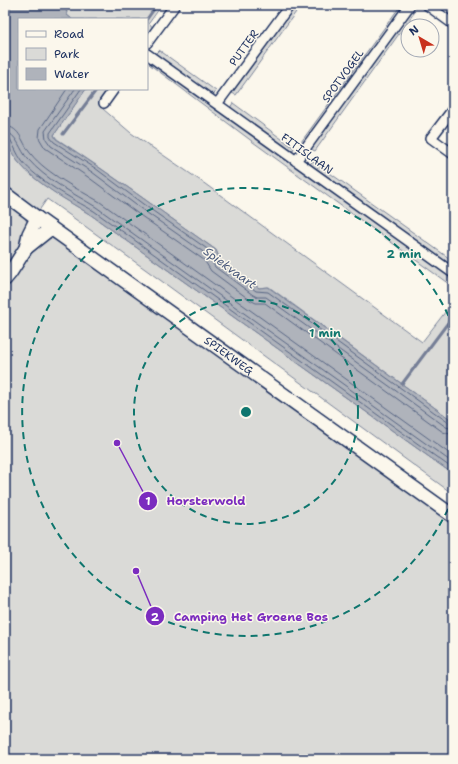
<svg xmlns="http://www.w3.org/2000/svg" width="458" height="764" viewBox="0 0 458 764" font-family="'Shantell Sans',sans-serif">
<rect width="100%" height="100%" fill="#fbf7ec"/>
<filter id="ink" filterUnits="userSpaceOnUse"><feTurbulence type="fractalNoise" baseFrequency=".025" numOctaves="2"/><feDisplacementMap in="SourceGraphic" scale="8" xChannelSelector="R" yChannelSelector="G"/><feConvolveMatrix kernelMatrix="1 2 1 2 8 2 1 2 1" color-interpolation-filters="sRGB"/></filter>
<g filter="url(#ink)">
<!-- green -->
<path fill="#dadad7" stroke="#7a849a" d="M66 5H162L149 23 154 29 147 40V19H72L67 15Z
M296 5H301L236 95 232 93Z
M398 9 401 11 305 145 301 142Z
M411 10 414 13 315 151 311 149Z
M159 50 216 91 213 96 155 54Z
M151 61 453 277V287L253 142 149 64Z
M86 89H104L109 92 100 103 103 109 131 133 201 181 422 342 453 302V349L449 354H453V421L269 287 259 288 220 260 216 250C163 213 111 174 57 139L54 135Z
M233 103 294 148 292 152 230 108Z
M5 137C9 147 13 156 20 164 37 184 68 201 91 215L453 474V494L145 269 47 199 38 212 5 186Z
M313 161 453 261V267L310 164Z
M5 200C12 206 24 213 27 222 30 231 11 260 5 269Z
M47 238 57 239 453 522V759H5V275L36 245Z"/>
<!-- water -->
<path fill="#afb3bb" stroke="#747e96" d="M5 5H66L67 15 72 19H19V89H86L54 135 56 139C111 174 163 213 216 250L220 260 259 288 268 287 453 421V474L91 215C68 201 37 184 20 164 13 156 9 147 5 137Z"/>
<g fill="none" stroke-linecap="round" stroke-linejoin="round">
<!-- shore -->
<path stroke="#566483" stroke-width="1" d="M67 89 40 129 39 138 45 148 88 177 137 213 204 260 211 271 250 300 256 303H265L443 432 453 435
M75 89 45 131 46 139 51 146 92 172 140 208 209 256 215 267 253 295 257 297H266L446 427 453 429
M81 89 50 133V137L54 142 95 168 143 204 213 253 218 263 256 291 268 292 449 423 453 424
M5 126C21 127 22 144 31 154 46 173 79 190 100 202L453 456
M5 132C17 133 20 151 28 159 46 180 73 193 96 207L453 463
M5 137 10 139C14 146 17 154 22 161 37 180 72 199 94 211L453 469"/>
<!-- stream -->
<path stroke="#747e96" stroke-width="3" d="M147 19 157 5
M63 134 97 89
M402 384 453 316"/>
<!-- street casing -->
<g stroke="#1b2f5e" stroke-width="12">
<path id="street" d="M427 5 453 24
M147 43 175 5
M147 54 453 273
M104 103 114 89
M217 104 290 5
M453 109 431 138 453 154
M296 161 410 5"/>
</g>
<!-- secondary casing -->
<g stroke="#1b2f5e" stroke-width="16">
<g id="secondary">
<path id="s1" d="M5 194 37 218 453 516"/>
<path d="M26 248 51 228"/>
<path d="M5 279 10 273 26 248 29 234 37 218"/>
</g>
</g>
<!-- street -->
<use href="#street" stroke="#fbf7ec" stroke-width="9"/>
<!-- secondary -->
<use href="#secondary" stroke="#fbf7ec" stroke-width="13"/>
</g>
</g>
<!-- distance rings -->
<g fill="none" stroke="#0f766e" stroke-width="2" stroke-dasharray="7 5">
<circle cx="246" cy="412" r="112"/>
<path d="M453 498A224 224 0 1 1 453 326"/>
</g>
<g text-anchor="middle" dominant-baseline="central" stroke-width="3" stroke-linejoin="round" paint-order="stroke">
<!-- street labels -->
<g font-size="11" fill="#1b2f5e" stroke="#fbf7ec">
<text transform="translate(244 48) rotate(-54)">PUTTER</text>
<text transform="translate(343 76) rotate(-54)">SPOTVOGEL</text>
<text transform="translate(307 154) rotate(36)">FITISLAAN</text>
<text stroke="none"><textPath href="#s1" startOffset="276">SPIEKWEG</textPath></text>
</g>
<!-- water labels -->
<g font-size="12" font-style="italic" fill="#47577a" stroke="#fbf7ec">
<text transform="translate(230 268) rotate(36)">Spiekvaart</text>
</g>
</g>
<circle cx="246" cy="412" r="6" fill="#0f766e" stroke="#fbf7ec" stroke-width="2"/>
<g font-size="12" text-anchor="middle" font-weight="bold" fill="#0f766e" stroke="#fbf7ec" stroke-width="3" stroke-linejoin="round" paint-order="stroke">
<text x="404" y="258">2 min</text>
<text x="325" y="337">1 min</text>
</g>
<!-- callouts -->
<path fill="none" stroke="#7b2cbf" stroke-width="1.5" d="M117 443L148 501M136 571L155 616"/>
<g fill="#7b2cbf" stroke="#fbf7ec" stroke-width="1.5">
<circle cx="117" cy="443" r="4"/>
<circle cx="136" cy="571" r="4"/>
<circle cx="148" cy="501" r="10"/>
<circle cx="155" cy="616" r="10"/>
</g>
<g font-size="12" text-anchor="middle" font-weight="bold" fill="#fff">
<text x="148" y="505">1</text>
<text x="155" y="621">2</text>
</g>
<g font-size="12" text-anchor="middle" font-weight="bold" fill="#7b2cbf" stroke="#fbf7ec" stroke-width="3" stroke-linejoin="round" paint-order="stroke">
<text x="206" y="505">Horsterwold</text>
<text x="251" y="621">Camping Het Groene Bos</text>
</g>
<!-- margin -->
<rect width="458" height="764" fill="none" stroke="#fbf7ec" stroke-width="20"/>
<rect x="10" y="10" width="438" height="744" fill="none" stroke="#1b2f5e" stroke-width="1.5" filter="url(#ink)"/>
<!-- legend -->
<rect x="18" y="18" width="130" height="72" fill="#fbf7ec" stroke="#a1a7b3"/>
<rect x="26" y="31" width="20" height="6" fill="#fbf7ec" stroke="#a1a7b3"/>
<text x="54" y="38" font-size="12" fill="#1b2f5e">Road</text>
<rect x="26" y="48" width="20" height="12" fill="#dadad7" stroke="#a1a7b3"/>
<text x="54" y="58" font-size="12" fill="#1b2f5e">Park</text>
<rect x="26" y="68" width="20" height="12" fill="#afb3bb" stroke="#a1a7b3"/>
<text x="54" y="78" font-size="12" fill="#1b2f5e">Water</text>
<!-- north arrow -->
<g transform="translate(420 38) rotate(322)"><circle r="19" fill="#fbf7ec" stroke="#a1a7b3"/>
<path d="M0-3L7 15L0 10L-7 15Z" fill="#c8321e"/>
<text y="-6" font-size="11" font-weight="bold" text-anchor="middle" fill="#1b2f5e">N</text>
</g>
</svg>
